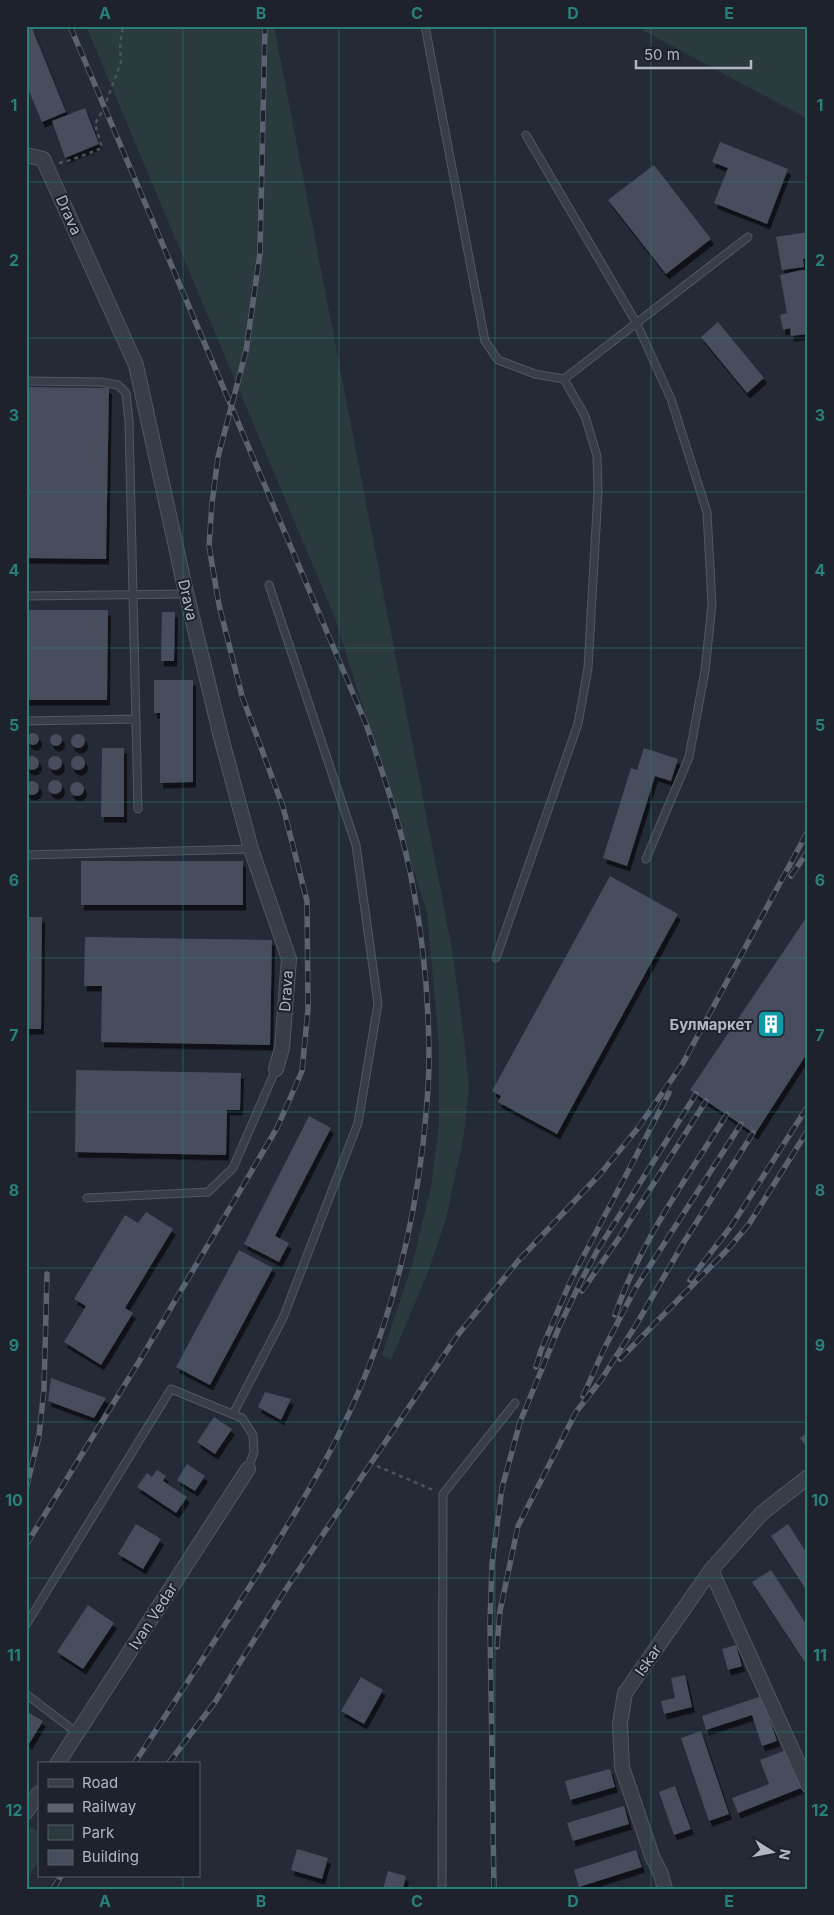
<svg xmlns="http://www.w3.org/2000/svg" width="834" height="1915" viewBox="0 0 834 1915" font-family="Inter,sans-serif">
<defs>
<filter id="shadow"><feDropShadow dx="3" dy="5.5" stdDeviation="0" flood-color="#0009"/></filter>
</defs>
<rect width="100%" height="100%" fill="#252a37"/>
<!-- green -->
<path fill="#2b3a3d" d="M86 26H274L452 949 464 1038 469 1086 464 1134 446 1219 428 1272 391 1360 382 1355 412 1265 431 1187 439 1126V1045L427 913 335 618Z
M639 26H808V119L644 31Z
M31 1827 39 1832V1861L26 1880V1833Z"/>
<!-- building -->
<path fill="#464d5c" filter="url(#shadow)" d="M32 28 66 112 42 122 26 84V31Z
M85 108 99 144 65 158 52 121Z
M720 142 788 169 767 224 714 203 728 168 712 162Z
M654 165 711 239 666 274 608 200Z
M808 232V258L803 259 804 267 782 270 776 237Z
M801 270H808V334L791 336 790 328 783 330 780 315 787 313 780 275Z
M718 322 764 378 747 393 701 337Z
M26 387 109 388 106 559 26 558Z
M26 610H108L107 700H26Z
M162 612H175L174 661H161Z
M154 680H193V782L160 783V713H154Z
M27 739a6 6 0 1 1 12 0a6 6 0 1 1-12 0Z
M50 740a6 6 0 1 1 12 0a6 6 0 1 1-12 0Z
M71 741a7 7 0 1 1 14 0a7 7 0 1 1-14 0Z
M102 748H124V817H101Z
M644 748 678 759 671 781 655 776 627 866 603 858 631 768 637 770Z
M48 763a7 7 0 1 1 14 0a7 7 0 1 1-14 0Z
M71 763a7 7 0 1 1 14 0a7 7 0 1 1-14 0Z
M25 763a7 7 0 1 1 14 0a7 7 0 1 1-14 0Z
M48 787a7 7 0 1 1 14 0a7 7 0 1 1-14 0Z
M25 788a7 7 0 1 1 14 0a7 7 0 1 1-14 0Z
M70 789a7 7 0 1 1 14 0a7 7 0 1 1-14 0Z
M81 861H243V905H81Z
M610 876 678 914 557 1134 498 1102 501 1096 492 1091Z
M808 915V1052L755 1134 690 1090Z
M26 917H42L41 1029H26Z
M85 937 272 940 270 1045 101 1042 102 986H84Z
M76 1070 241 1073 240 1110H227L226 1155 75 1152Z
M309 1116 331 1128 275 1236 289 1243 279 1262 244 1244Z
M146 1212 173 1229 125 1308 133 1313 101 1365 64 1342 86 1306 74 1299 125 1215 138 1223Z
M239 1250 273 1268 210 1385 176 1367Z
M51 1378 106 1398 94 1418 48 1401Z
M265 1392 291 1399 281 1420 258 1407Z
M214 1417 232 1429 215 1454 197 1442Z
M808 1432V1449L800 1438Z
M187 1464 205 1476 195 1491 177 1480Z
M157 1470 166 1476 163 1481 187 1497 176 1513 137 1487 147 1473 152 1477Z
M136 1524 161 1539 143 1569 118 1554Z
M788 1524 808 1555V1593L771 1536Z
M771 1570 808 1627V1667L752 1582Z
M88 1605 114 1623 83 1669 57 1652Z
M736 1645 742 1666 728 1670 722 1649Z
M685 1675 692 1707 664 1714 661 1701 675 1698 671 1678Z
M361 1677 383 1690 364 1724 341 1711Z
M762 1696 777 1741 762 1746 752 1715 706 1730 702 1716Z
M26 1711 43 1721 29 1744 26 1742Z
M701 1731 729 1814 709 1821 681 1738Z
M786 1750 801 1788 738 1813 732 1798 769 1784 760 1760Z
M610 1769 615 1787 570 1800 565 1781Z
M675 1786 691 1829 674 1835 659 1792Z
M624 1806 629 1824 573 1841 567 1823Z
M297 1849 328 1858 322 1879 291 1870Z
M636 1850 642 1867 579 1887 574 1870Z
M388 1871 406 1876 403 1889H383Z"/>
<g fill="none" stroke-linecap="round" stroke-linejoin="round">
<!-- lane casing -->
<g stroke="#535763" stroke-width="9">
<path id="lane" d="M425 26 485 341 498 360 535 374 564 379 748 237
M526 135 637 324 671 399 707 512 712 604 705 671 689 757 646 859
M26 381 101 382 118 385 126 393 129 422 138 809
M26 596 187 594
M26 721 135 719
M26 855 251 849
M496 958 578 724 588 668 598 492 597 456 585 416 564 379
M87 1198 208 1192 233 1168 276 1069
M233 1414 283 1318 358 1123 378 1004 356 845 269 585
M26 1625 171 1389 242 1418 253 1435 254 1452 248 1469
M26 1694 77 1733
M442 1889 443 1494 515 1403"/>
</g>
<!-- street casing -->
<g stroke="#535763" stroke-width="16">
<path id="street" d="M26 155 43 159 136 365 185 588 222 741 251 849 289 959 282 1048 276 1069
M711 1570 808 1785
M57 1764 248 1469
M26 1812 39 1793
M665 1889 661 1874 652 1856 622 1767 620 1723 625 1693 711 1570 762 1513 808 1477"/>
</g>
<!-- path -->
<path stroke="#48555a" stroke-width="2.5" stroke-dasharray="4 4" stroke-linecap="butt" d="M59 163 71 160 102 148 95 124 104 108 121 62 120 46 123 26
M377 1466 433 1490"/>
<!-- lane -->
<use href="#lane" stroke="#383d48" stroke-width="7"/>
<!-- street -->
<use href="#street" stroke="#383d48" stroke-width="14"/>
<!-- rail casing -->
<g stroke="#5d6271" stroke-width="5.5">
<path id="rail" d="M70 26 366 724C385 779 404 835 414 892 424 947 429 1004 429 1060 429 1088 426 1116 423 1144 410 1253 379 1362 326 1459 268 1564 199 1663 134 1764
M791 876 808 851
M690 1280 732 1225 808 1106
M582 1291 619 1238 706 1101
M615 1315C640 1242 686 1179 727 1114
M620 1359 729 1248 749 1224 808 1130
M536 1367 541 1350 571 1280 669 1093
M583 1396 604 1349 635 1289 741 1124
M26 1489 39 1436 44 1389 47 1274
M26 1545 140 1360 277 1128 302 1071 308 1009 307 901 283 807 242 696 219 605 209 546 212 503 218 457 246 351 260 253 265 26
M497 1647 500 1611 518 1526 576 1412 601 1380 636 1325 684 1242 753 1133
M168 1764 215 1702 288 1586 457 1336 518 1261 601 1173 638 1128 683 1063 808 831
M53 1889 61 1876
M494 1889 490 1623 492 1564 502 1488 520 1422 560 1325 581 1281 597 1251 696 1094"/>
</g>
<!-- rail -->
<use href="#rail" stroke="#1d222d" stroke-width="4" stroke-dasharray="11" stroke-linecap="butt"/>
</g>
<!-- grid -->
<path fill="none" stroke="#28807b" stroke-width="1" stroke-opacity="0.55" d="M183 26V1764M339 26V1889M495 26V1889M651 26V1889M26 182H808M26 338H808M26 492H808M26 648H808M26 802H808M26 958H808M26 1112H808M26 1268H808M26 1422H808M26 1578H808M26 1732H808M183 1876V1889"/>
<!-- icons -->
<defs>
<g id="building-square" transform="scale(1.4375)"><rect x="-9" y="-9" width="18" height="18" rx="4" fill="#0f9aa8" stroke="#1d222d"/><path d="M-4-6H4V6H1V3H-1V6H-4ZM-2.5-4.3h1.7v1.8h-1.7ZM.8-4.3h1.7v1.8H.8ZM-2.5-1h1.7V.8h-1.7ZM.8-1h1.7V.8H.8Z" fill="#fff"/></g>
</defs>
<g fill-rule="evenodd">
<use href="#building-square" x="771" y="1024"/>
</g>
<g text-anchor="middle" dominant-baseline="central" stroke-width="4" stroke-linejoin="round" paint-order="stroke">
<!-- street labels -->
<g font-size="15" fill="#b3b7c4" stroke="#1d222d">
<text transform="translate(69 215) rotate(66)">Drava</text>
<text transform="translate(188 600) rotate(77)">Drava</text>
<text transform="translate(286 991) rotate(-86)">Drava</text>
<text transform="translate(153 1616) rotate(-57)">Ivan Vedar</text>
<text transform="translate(648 1660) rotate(-55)">Iskar</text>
</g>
<!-- poi labels -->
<g font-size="15" font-weight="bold" fill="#b3b7c4" stroke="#1d222d" text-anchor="end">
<text x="752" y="1024">Булмаркет</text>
</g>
</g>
<!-- border -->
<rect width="834" height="1915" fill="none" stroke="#1d222d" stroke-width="55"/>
<!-- legend -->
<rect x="38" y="1762" width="162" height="115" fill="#1d222d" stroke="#595e69"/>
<rect x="48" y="1779" width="25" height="8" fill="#383d48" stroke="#595e69"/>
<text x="82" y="1788" font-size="15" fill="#b3b7c4">Road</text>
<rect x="48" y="1804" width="25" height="8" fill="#5d6271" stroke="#595e69"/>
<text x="82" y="1812" font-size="15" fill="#b3b7c4">Railway</text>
<rect x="48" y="1825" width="25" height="15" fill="#2b3a3d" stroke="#595e69"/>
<text x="82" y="1838" font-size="15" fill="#b3b7c4">Park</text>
<rect x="48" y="1850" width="25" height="15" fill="#464d5c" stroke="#595e69"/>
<text x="82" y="1862" font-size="15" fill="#b3b7c4">Building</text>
<!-- north arrow -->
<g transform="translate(772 1852) rotate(101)" stroke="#1d222d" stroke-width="4" paint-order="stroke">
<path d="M0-4L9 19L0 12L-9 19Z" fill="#b3b7c4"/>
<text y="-8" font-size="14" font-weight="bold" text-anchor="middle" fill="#b3b7c4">N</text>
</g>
<!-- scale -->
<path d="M636 60v8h115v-8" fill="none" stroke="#b3b7c4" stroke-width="2.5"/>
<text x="644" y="60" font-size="15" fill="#b3b7c4" stroke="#1d222d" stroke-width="4" paint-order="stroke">50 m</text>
<rect x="28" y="28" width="778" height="1860" fill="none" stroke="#28807b" stroke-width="2"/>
<g font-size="16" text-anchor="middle" font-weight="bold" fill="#28807b">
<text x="105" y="19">A</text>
<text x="261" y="19">B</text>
<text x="417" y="19">C</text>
<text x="573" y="19">D</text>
<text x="729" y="19">E</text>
<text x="14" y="111">1</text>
<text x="820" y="111">1</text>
<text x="14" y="266">2</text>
<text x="820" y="266">2</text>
<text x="14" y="421">3</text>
<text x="820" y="421">3</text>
<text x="14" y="576">4</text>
<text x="820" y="576">4</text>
<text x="14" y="731">5</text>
<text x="820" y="731">5</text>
<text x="14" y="886">6</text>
<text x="820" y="886">6</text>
<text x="14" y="1041">7</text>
<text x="820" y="1041">7</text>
<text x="14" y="1196">8</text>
<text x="820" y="1196">8</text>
<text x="14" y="1351">9</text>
<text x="820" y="1351">9</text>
<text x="14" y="1506">10</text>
<text x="820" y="1506">10</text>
<text x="14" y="1661">11</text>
<text x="820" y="1661">11</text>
<text x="14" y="1816">12</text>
<text x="820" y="1816">12</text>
<text x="105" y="1907">A</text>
<text x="261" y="1907">B</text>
<text x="417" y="1907">C</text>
<text x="573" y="1907">D</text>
<text x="729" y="1907">E</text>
</g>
</svg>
